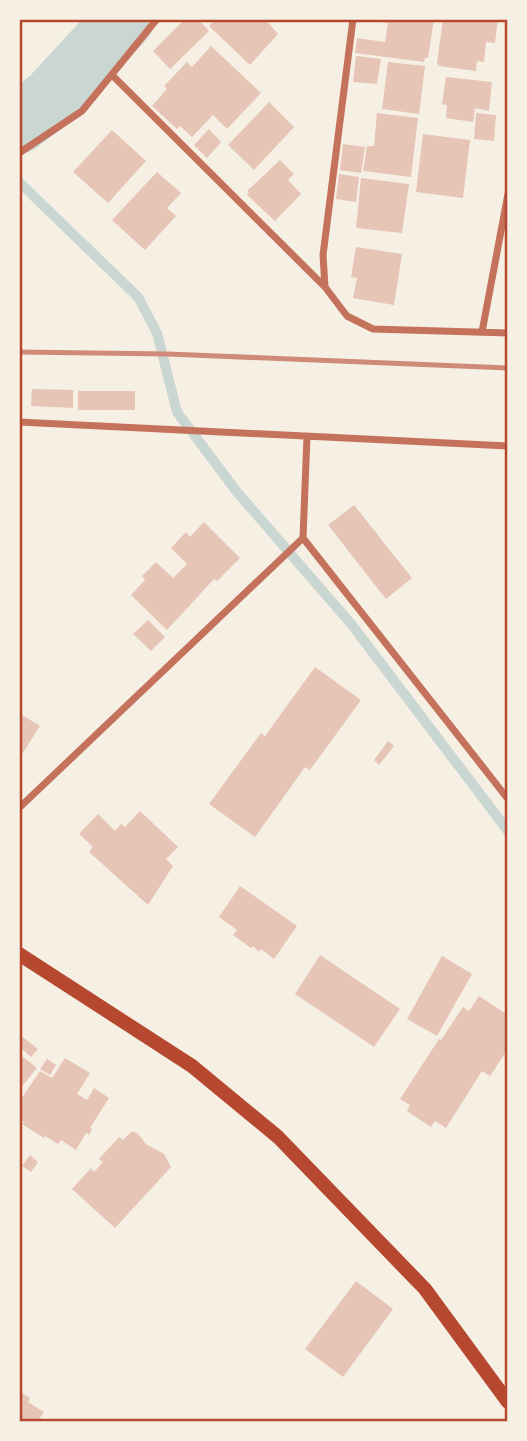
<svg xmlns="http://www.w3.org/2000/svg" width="527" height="1441" viewBox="0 0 527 1441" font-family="Helvetica,sans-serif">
<rect width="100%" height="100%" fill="#f6efe4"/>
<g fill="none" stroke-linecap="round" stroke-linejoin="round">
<!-- stream -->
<path stroke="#c9d6d2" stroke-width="10" d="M19 182 138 297 157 333 177 412 237 492 352 625 508 831"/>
<!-- river -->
<path stroke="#c9d6d2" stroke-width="61" d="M19 123 51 98 124 19"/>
</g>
<!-- building -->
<path fill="#e6c5b7" d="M185 19H198L209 31 170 69 153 51Z
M216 19H265L278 34 250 65 209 26Z
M378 19H434L428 58H425L424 62 355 53 357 38 385 42 388 23 378 22Z
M443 19H498L495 43 486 42 484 62 477 61 476 71 439 66 437 63Z
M211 46 261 93 227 129 213 115 192 137 180 126 177 129 152 106 167 89 164 86 187 62 192 67Z
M356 56 381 59 377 84 353 82Z
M388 62 425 66 419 114 382 109Z
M446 77 492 82 489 111 475 108 473 122 446 118 447 105 442 104Z
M269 102 294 127 254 170 228 145Z
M377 113 418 118 411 177 363 171 367 146H374Z
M476 113 496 115 494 141 474 139Z
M209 129 221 142 207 158 194 145Z
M112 130 146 161 108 203 73 172Z
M423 134 470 140 463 198 416 192Z
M343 144 365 147 361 173 340 170Z
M280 160 294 174 288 180 301 194 275 221 247 195 249 193 247 191Z
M157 172 181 193 167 208 176 216 145 250 112 220Z
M339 174 359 177 356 202 336 199Z
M361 178 409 184 402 233 356 228Z
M356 247 402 254 394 305 353 298 357 278 351 277Z
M32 389 73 390V408L31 406Z
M78 391H135V410H78Z
M354 505 412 578 386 599 328 525Z
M204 522 240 558 217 581 214 579 167 630 131 595 145 580 142 576 156 562 173 578 187 564 171 548 186 532 190 537Z
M148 620 165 637 151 651 133 634Z
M315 667 361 700 310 770 305 767 255 837 209 804 261 733 265 736Z
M19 713 40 726 19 759Z
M388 741 394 746 379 765 374 760Z
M140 811 178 847 166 859 173 866 148 905 89 852 93 847 79 834 98 814 115 831 121 824 125 827Z
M240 886 297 926 274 959 261 949 259 952 253 946 251 948 233 935 237 930 219 917Z
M320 955 400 1009 374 1047 295 994Z
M442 956 472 974 437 1036 407 1019Z
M479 996 508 1015V1049L490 1076 482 1071 446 1128 435 1121 431 1127 407 1111 410 1105 400 1099 439 1039 441 1040 463 1007 469 1011Z
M19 1034 38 1049 31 1057 19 1046Z
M19 1054 37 1068 19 1090Z
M65 1058 90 1073 77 1094 87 1100 94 1088 109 1098 90 1128 92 1129 89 1135 86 1133 76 1150 61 1140 58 1144 45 1136 44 1138 22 1124 24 1122 19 1119V1102L40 1071 52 1078Z
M47 1059 56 1065 50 1075 40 1069Z
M132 1131 138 1134 146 1144 164 1154 171 1167 115 1228 72 1189 91 1168 94 1172 103 1162 99 1159 119 1137 123 1140Z
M30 1155 38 1162 31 1172 22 1166Z
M356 1281 393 1309 343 1377 305 1349Z
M19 1391 30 1398 28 1402 44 1412 37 1422H19Z"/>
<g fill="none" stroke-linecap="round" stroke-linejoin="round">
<!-- minor -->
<path stroke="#c5725c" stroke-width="7" d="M353 19 323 255 325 287 347 316 373 329 508 333
M112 75 325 287
M19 153 82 111 157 19
M482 332 508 194
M19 422 508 446
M307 436 303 538 508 799
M19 808 303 538"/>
<!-- secondary -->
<path stroke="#b5482f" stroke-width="14" d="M19 954 192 1066 278 1137 425 1289 508 1402"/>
<!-- rail -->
<path stroke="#cf8b77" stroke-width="5" d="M19 352 168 354 508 368"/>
</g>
<!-- border -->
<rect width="527" height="1441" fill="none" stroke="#f6efe4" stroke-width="42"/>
<rect x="21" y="21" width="485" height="1399" fill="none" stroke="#b5482f" stroke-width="2.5"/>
</svg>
